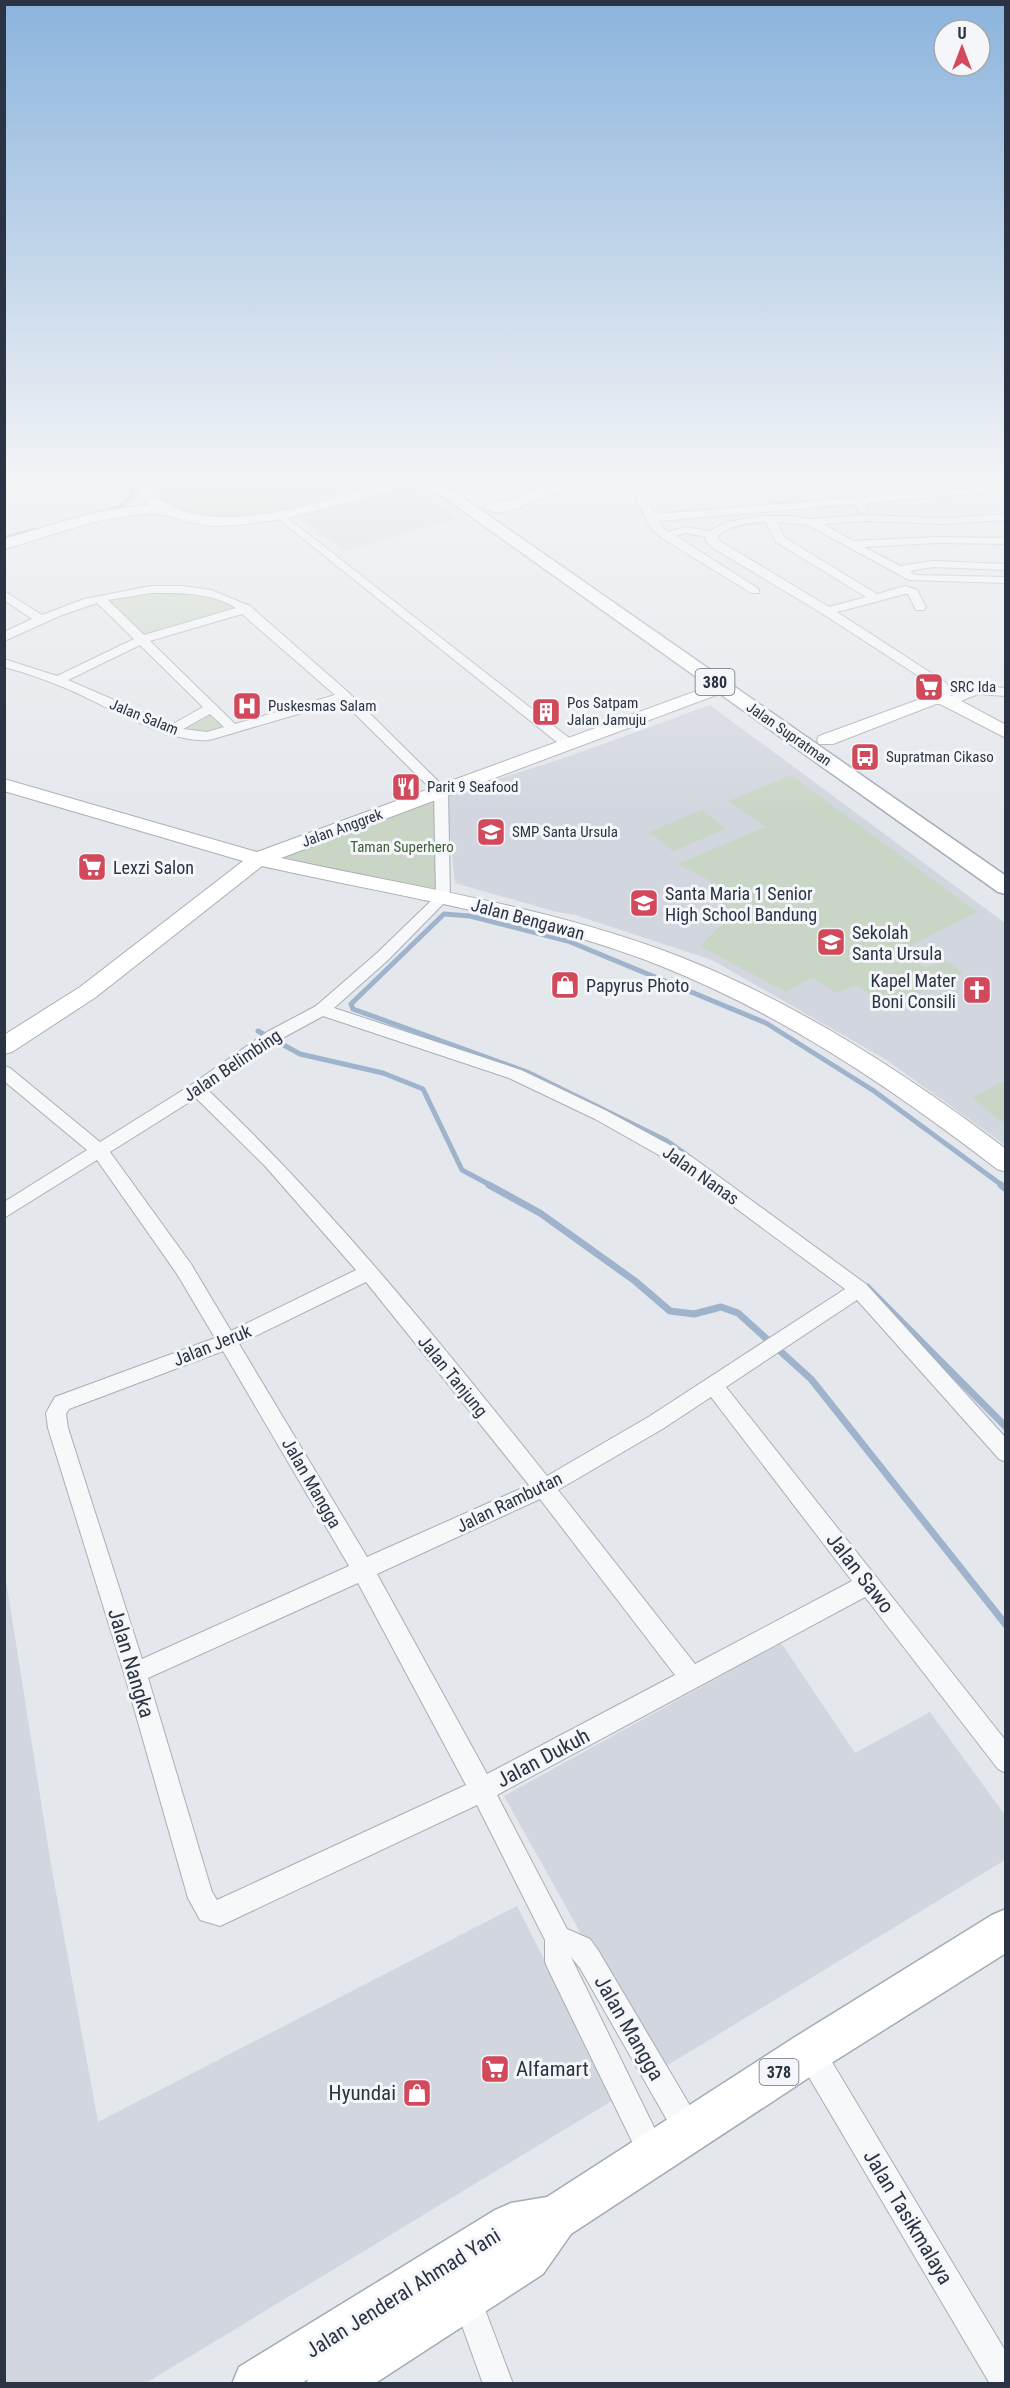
<svg xmlns="http://www.w3.org/2000/svg" width="1010" height="2388" viewBox="0 0 1010 2388" font-family="'Roboto Condensed',sans-serif">
<rect width="100%" height="100%" fill="#e4e7ec"/>
<!-- built -->
<path fill="#d2d6de" d="M409 483 458 518 344 551 298 515Z
M710 705 1005 923V1145L885 1059 712 960 575 915 557 912 455 883 446 796 570 756Z
M4 1568 51 1865 98 2122 517 1906 615 2099 146 2383H5Z
M781 1643 855 1753 930 1712 1005 1815V1860L658 2071 504 1796Z"/>
<!-- green -->
<path fill="#c9d6c5" d="M159 478H389C341 492 175 555 152 485Z
M169 593 215 597 244 609 144 637 109 601 138 595Z
M212 709 228 727 201 736 186 728Z
M791 775 977 912 902 950 925 968 946 960 963 973 889 1006 856 985 837 993 811 978 786 992 700 946 729 917 720 903 728 890 677 864 766 827 729 801Z
M437 796 440 892 270 856Z
M702 810 726 829 673 851 649 832Z
M1005 1080V1125L972 1098Z"/>
<g fill="none" stroke-linecap="round" stroke-linejoin="round">
<!-- stream-far2 -->
<path stroke="#9fb4cc" stroke-width="4" d="M102 512 119 507 134 495 128 484
M4 538 34 530"/>
<!-- stream-far1 -->
<path stroke="#9fb4cc" stroke-width="5" d="M258 1031 300 1054 383 1073 423 1089 462 1170 492 1186
M687 1155 667 1141 527 1072 353 1009 351 1004 444 914 470 916 568 941 766 1023 874 1091 1003 1186"/>
<!-- stream -->
<path stroke="#9fb4cc" stroke-width="7" d="M489 1185 540 1213 635 1281 670 1311 694 1314 721 1307 738 1313 811 1379 1006 1625
M1001 1185 1006 1189
M867 1287 1006 1427"/>
<!-- street casing -->
<g stroke="#a9aeb7" stroke-width="2">
<path id="street" d="M626 478H636L655 514 853 498 839 478H849L863 497 1006 486V490L1002 491 867 503V510L862 513 857 510 856 504 659 521 663 528 668 532 685 527 710 531 727 522 760 516H790L809 519 865 515 943 518 1006 514V520L943 524 865 521 823 524 853 541 936 537 1006 538V544L936 543 864 547 900 566 933 561 1006 564V570L933 567 910 571 915 575 1006 577V583L909 580 808 525 777 522 785 538 877 594 905 586 917 590 926 607 924 610H916L908 594H905L837 612 945 682 951 690V696L976 686 1006 688V696L978 694 951 705 939 702 937 688 823 614 713 548 706 541V537L686 533 676 536 759 589V593H751L662 538 652 530ZM766 522 776 542 866 597 829 607 718 540V536C731 525 749 523 766 522Z
M280 512 573 741 575 744 573 747H563L276 517 275 515Z
M151 586H182L211 590 250 606 349 693 448 791 450 897 387 961 334 1008 521 1070 607 1111 692 1157 866 1284 1006 1438V1462L999 1459 857 1300 726 1387 1006 1741V1773L998 1769 865 1597 497 1795 567 1929 590 1939 598 1950 699 2121 703 2131 699 2141 689 2145 679 2141 580 1968 571 1957 667 2154 663 2164 653 2168 643 2164 549 1971 545 1962V1940L477 1805 220 1926 200 1920 188 1898 124 1673 48 1428 46 1413 55 1397 215 1338 177 1274 97 1160 4 1218V1202L87 1150 4 1081V1066L10 1068 100 1142 191 1085 267 1032 316 1006 377 953 436 896 434 792 342 701 213 739C177 748 104 705 70 690 49 681 27 673 4 667V659L57 676 134 639 97 603 62 615 4 641V632L32 619 4 600V591L42 615 84 599ZM151 593C180 593 210 592 236 608L144 635 108 600ZM242 614 335 695 235 724 150 641ZM140 645 203 707 171 725 68 680ZM210 714 224 727 207 732 183 729ZM323 1016 509 1078 595 1119 680 1167 845 1289 650 1416 547 1476C440 1342 332 1208 208 1090L279 1040ZM196 1098 265 1166 356 1270 231 1331 191 1264 110 1152ZM366 1282 529 1485 367 1557 239 1344ZM223 1351 349 1566 142 1659 68 1428 66 1414 69 1409ZM711 1397 852 1581 695 1664 558 1490 664 1428ZM540 1499 675 1675 487 1774 377 1574ZM358 1583 466 1785 217 1900 212 1892 148 1678Z
M810 2039 820 2042 1006 2352V2384H990L800 2062 797 2052 800 2042Z
M467 2283 477 2288 513 2384H483L452 2298 457 2288Z"/>
</g>
<!-- secondary casing -->
<g stroke="#a9aeb7" stroke-width="2">
<path id="secondary" d="M139 478H153L150 487C155 497 164 502 174 507 224 531 301 507 351 493 375 485 398 476 422 478L420 481C353 501 287 524 217 526 199 526 184 520 168 516 156 513 140 514 127 516 85 521 46 538 4 549V539C52 525 99 508 149 505L134 487Z
M569 478H626C618 488 574 486 558 491 542 496 498 523 484 507L492 502 514 500 546 485Z
M721 682 727 683 730 687 727 691 281 858C413 887 551 907 678 956 797 1003 904 1072 1006 1149V1172L997 1169C893 1089 784 1015 661 966 534 916 395 896 262 866L96 997 12 1052 4 1054V1035L80 987 243 861 4 791V779L257 852Z
M934 694 950 695 1006 725V738L940 704H936L833 744H819L817 740 819 736Z"/>
</g>
<!-- primary casing -->
<g stroke="#a3abb8" stroke-width="3">
<path id="primary" d="M417 478H435L1006 876V894L998 892Z
M1006 1909V1953L825 2067 571 2234 543 2274 374 2384H306L308 2379 301 2384H232L239 2367 495 2210 511 2203 547 2197 795 2037 992 1915Z"/>
</g>
<!-- street -->
<use href="#street" fill="#f7f8fa" fill-rule="evenodd"/>
<!-- secondary -->
<use href="#secondary" fill="#fff" fill-rule="evenodd"/>
<!-- primary -->
<use href="#primary" fill="#fff" fill-rule="evenodd"/>
</g>
<!-- sky -->
<linearGradient id="sky" x2="0" y2="1"><stop stop-color="#8bb4dd"/><stop offset="0.59" stop-color="#f3f4f6"/><stop offset="1" stop-color="#f3f4f6" stop-opacity="0"/></linearGradient>
<rect width="1010" height="812" fill="url(#sky)"/>
<!-- icons -->
<defs>
<g id="supermarket-square" transform="scale(1.5)"><rect x="-9" y="-9" width="18" height="18" rx="4" fill="#d1495b" stroke="#f4f6f9"/><path d="M-6-5.5h2.5l.6 2H6L4.5 2H-2.5L-4.4-4H-6ZM-1.5 3.2a1.3 1.3 0 1 0 .1 0ZM3 3.2a1.3 1.3 0 1 0 .1 0Z" fill="#fff"/></g>
<g id="hospital-square" transform="scale(1.5)"><rect x="-9" y="-9" width="18" height="18" rx="4" fill="#d1495b" stroke="#f4f6f9"/><path d="M-5-5h3v3.5h4V-5h3V5h-3V1.5h-4V5h-3Z" fill="#fff"/></g>
<g id="building-square" transform="scale(1.5)"><rect x="-9" y="-9" width="18" height="18" rx="4" fill="#d1495b" stroke="#f4f6f9"/><path d="M-4-6H4V6H1V3H-1V6H-4ZM-2.5-4.3h1.7v1.8h-1.7ZM.8-4.3h1.7v1.8H.8ZM-2.5-1h1.7V.8h-1.7ZM.8-1h1.7V.8H.8Z" fill="#fff"/></g>
<g id="bus-square" transform="scale(1.5)"><rect x="-9" y="-9" width="18" height="18" rx="4" fill="#d1495b" stroke="#f4f6f9"/><path d="M-5-6H5V4H4V6H2V4H-2V6H-4V4H-5ZM-3.5-4V0h7V-4ZM-3.5 1.2v1.5H-2V1.2ZM2 1.2v1.5H3.5V1.2Z" fill="#fff"/></g>
<g id="restaurant-square" transform="scale(1.5)"><rect x="-9" y="-9" width="18" height="18" rx="4" fill="#d1495b" stroke="#f4f6f9"/><path d="M-5-6h1v4h1v-4h1v4h1v-4h1v5L-1.5 .5V6h-2V.5L-5-1ZM5-6V6H3V1.5H1.5Q1.5-4 5-6Z" fill="#fff"/></g>
<g id="school-square" transform="scale(1.5)"><rect x="-9" y="-9" width="18" height="18" rx="4" fill="#d1495b" stroke="#f4f6f9"/><path d="M0-5L7-2L0 1L-7-2ZM-4 1L0 2.5L4 1V4Q0 6-4 4Z" fill="#fff"/></g>
<g id="shop-square" transform="scale(1.5)"><rect x="-9" y="-9" width="18" height="18" rx="4" fill="#d1495b" stroke="#f4f6f9"/><path d="M-5-2.5h2.3a2.7 3.5 0 0 1 5.4 0H5L5.5 6h-11ZM-1.5-2.5h3a1.5 2.3 0 0 0-3 0Z" fill="#fff"/></g>
<g id="church-square" transform="scale(1.5)"><rect x="-9" y="-9" width="18" height="18" rx="4" fill="#d1495b" stroke="#f4f6f9"/><path d="M-1.2-6h2.4v3.5h3.3v2.4h-3.3V6h-2.4V-.1h-3.3v-2.4h3.3Z" fill="#fff"/></g>
</defs>
<g fill-rule="evenodd">
<use href="#supermarket-square" x="929" y="687"/>
<use href="#hospital-square" x="247" y="706"/>
<use href="#building-square" x="546" y="712"/>
<use href="#bus-square" x="865" y="757"/>
<use href="#restaurant-square" x="406" y="787"/>
<use href="#school-square" x="491" y="832"/>
<use href="#supermarket-square" x="92" y="867"/>
<use href="#school-square" x="644" y="903"/>
<use href="#school-square" x="831" y="942"/>
<use href="#shop-square" x="565" y="985"/>
<use href="#church-square" x="977" y="990"/>
<use href="#supermarket-square" x="495" y="2069"/>
<use href="#shop-square" x="417" y="2093"/>
</g>
<g text-anchor="middle" dominant-baseline="central" stroke-width="6" stroke-linejoin="round" paint-order="stroke">
<!-- far-poi labels -->
<g font-size="15" fill="#2b3445" stroke="#f4f6f9" text-anchor="start">
<text x="950" y="687">SRC Ida</text>
<text x="567" y="703">Pos Satpam<tspan x="567" dy="17">Jalan Jamuju</tspan></text>
<text x="268" y="706">Puskesmas Salam</text>
<text x="886" y="757">Supratman Cikaso</text>
<text x="427" y="787">Parit 9 Seafood</text>
<text x="512" y="832">SMP Santa Ursula</text>
</g>
<!-- far-street labels -->
<g font-size="15" fill="#2b3445" stroke="#f4f6f9">
<text transform="translate(144 717) rotate(22)">Jalan Salam</text>
<text transform="translate(789 734) rotate(35)">Jalan Supratman</text>
<text transform="translate(342 828) rotate(-20)">Jalan Anggrek</text>
</g>
<!-- far-park labels -->
<g font-size="15" fill="#3f6138" stroke="#f4f6f9">
<text x="402" y="847">Taman Superhero</text>
</g>
<!-- shield labels -->
<g fill="#f4f6f9" stroke="#676e7b" stroke-width="1.5">
<rect x="695.5" y="669" width="39" height="26" rx="4.5"/>
<rect x="759.5" y="2059" width="39" height="26" rx="4.5"/>
</g>
<g font-size="16" font-weight="bold" fill="#2b3445">
<text x="715" y="682">380</text>
<text x="779" y="2072">378</text>
</g>
<!-- poi labels -->
<g font-size="18" fill="#2b3445" stroke="#f4f6f9" text-anchor="start">
<text x="113" y="867">Lexzi Salon</text>
<text x="665" y="893">Santa Maria 1 Senior<tspan x="665" dy="21">High School Bandung</tspan></text>
<text x="852" y="932">Sekolah<tspan x="852" dy="21">Santa Ursula</tspan></text>
<text x="956" y="980" text-anchor="end">Kapel Mater<tspan x="956" dy="21">Boni Consili</tspan></text>
<text x="586" y="985">Papyrus Photo</text>
</g>
<!-- street labels -->
<g font-size="18" fill="#2b3445" stroke="#f4f6f9">
<text transform="translate(528 919) rotate(15)">Jalan Bengawan</text>
<text transform="translate(232 1065) rotate(-34)">Jalan Belimbing</text>
<text transform="translate(701 1175) rotate(35)">Jalan Nanas</text>
<text transform="translate(212 1345) rotate(-22)">Jalan Jeruk</text>
<text transform="translate(453 1376) rotate(51)">Jalan Tanjung</text>
<text transform="translate(312 1483) rotate(60)">Jalan Mangga</text>
<text transform="translate(509 1502) rotate(-26)">Jalan Rambutan</text>
</g>
<!-- near-street labels -->
<g font-size="21" fill="#2b3445" stroke="#f4f6f9">
<text transform="translate(860 1573) rotate(52)">Jalan Sawo</text>
<text transform="translate(131 1663) rotate(73)">Jalan Nangka</text>
<text transform="translate(543 1758) rotate(-28)">Jalan Dukuh</text>
<text transform="translate(629 2028) rotate(60)">Jalan Mangga</text>
<text transform="translate(908 2217) rotate(59)">Jalan Tasikmalaya</text>
<text transform="translate(403 2293) rotate(-32)">Jalan Jenderal Ahmad Yani</text>
</g>
<!-- near-poi labels -->
<g font-size="21" fill="#2b3445" stroke="#f4f6f9" text-anchor="start">
<text x="516" y="2069">Alfamart</text>
<text x="396" y="2093" text-anchor="end">Hyundai</text>
</g>
</g>
<!-- border -->
<rect width="1010" height="2388" fill="none" stroke="#2b3445" stroke-width="12"/>
<!-- north arrow -->
<g transform="translate(962 48)"><circle r="28" fill="#f4f6f9" stroke="#a4a8b1" stroke-width="1.5"/>
<path d="M0-4.5L10 22L0 15L-10 22Z" fill="#d1495b"/>
<text y="-9" font-size="16" font-weight="bold" text-anchor="middle" fill="#2b3445">U</text>
</g>
</svg>
